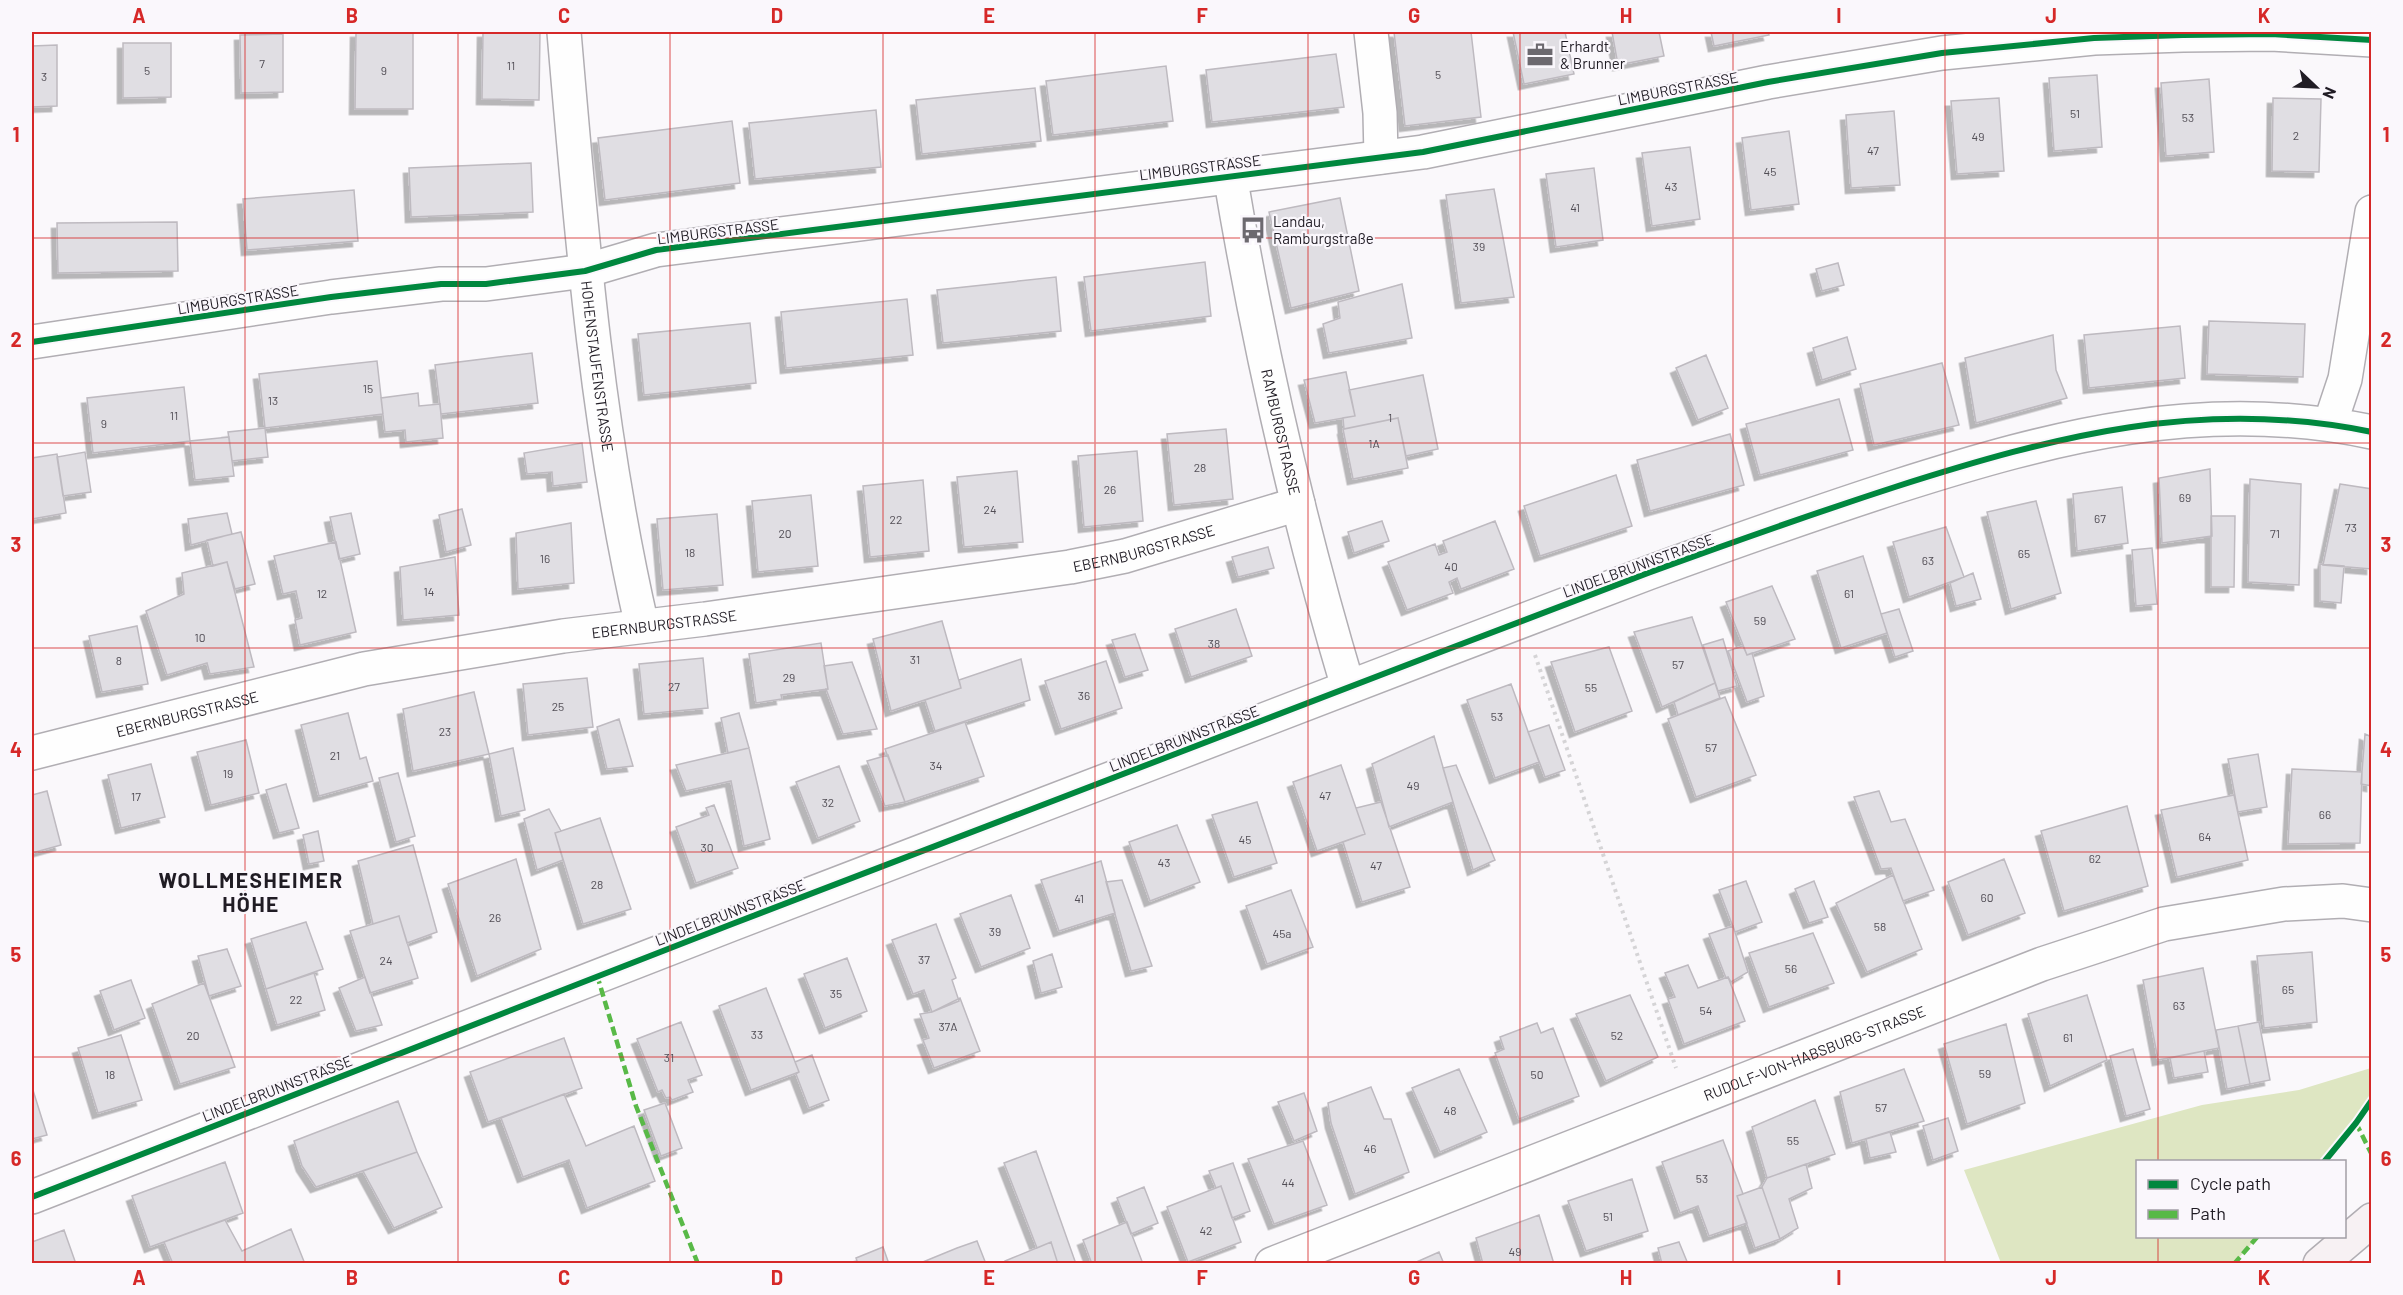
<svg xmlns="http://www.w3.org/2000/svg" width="2403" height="1295" viewBox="0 0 2403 1295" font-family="Barlow,sans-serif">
<defs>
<filter id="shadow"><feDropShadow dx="-5.5" dy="5.5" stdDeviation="0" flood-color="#0004"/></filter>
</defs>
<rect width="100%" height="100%" fill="#faf8fb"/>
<!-- green -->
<path fill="#dee6c2" d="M2371 1068V1098L2356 1123 2324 1161 2138 1162V1236L2258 1237 2234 1263H2001L1964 1170 2202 1105 2299 1090Z"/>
<!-- building -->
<path fill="#e0dee3" stroke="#bebac0" stroke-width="1.5" filter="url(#shadow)" d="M356 32H413V109H355Z
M483 32H540L539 100 482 99Z
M1394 32H1471L1481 117 1405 126Z
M1513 32H1565L1574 74 1524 84Z
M1612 32H1659L1664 56 1618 65Z
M1711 32H1768L1769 35 1714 46Z
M283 34V92L241 93 240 35Z
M123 43H171V97L123 98Z
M57 45V106L32 107V46Z
M1336 54 1344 107 1212 122 1206 70Z
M1166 66 1173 121 1053 135 1046 81Z
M2097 75 2102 147 2054 151 2049 78Z
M2209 79 2214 152 2166 156 2161 83Z
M1035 88 1041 141 922 154 916 100Z
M1999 98 2004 171 1957 174 1951 101Z
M2273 98 2321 99 2319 172 2272 171Z
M876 110 881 167 755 179 749 123Z
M1894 111 1900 185 1851 188 1846 115Z
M732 121 740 183 605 200 598 138Z
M1789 131 1799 204 1751 210 1742 138Z
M1690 147 1700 219 1652 226 1642 153Z
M531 163 533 212 411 217 409 168Z
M1594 168 1603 240 1556 247 1546 174Z
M1494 189 1514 297 1461 303 1446 195Z
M354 190 358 241 247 250 243 199Z
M1340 198 1359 291 1291 308 1269 212Z
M177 222 178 271 58 273 57 223Z
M1205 262 1211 316 1091 331 1084 277Z
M1838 263 1844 285 1822 291 1816 269Z
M1056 277 1061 331 943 343 937 290Z
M1402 284 1412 338 1329 353 1323 324 1340 318 1338 302Z
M907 299 913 355 786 368 781 312Z
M2209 321 2305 324 2303 377 2207 374Z
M750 323 756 383 644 395 638 334Z
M2180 326 2185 378 2089 388 2084 335Z
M2053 335 2056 370 2067 398 1976 423 1965 358Z
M1847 337 1856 369 1822 380 1813 348Z
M532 353 538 403 441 414 435 365Z
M1706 355 1728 408 1698 420 1676 368Z
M377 361 383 414 265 428 259 374Z
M1942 363 1959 425 1874 445 1860 384Z
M1346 372 1355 416 1315 423 1304 380Z
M1423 375 1438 449 1406 456 1398 418 1344 429 1343 418 1355 416 1349 390Z
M184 387 190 441 93 453 87 398Z
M418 393 419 406 440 404 443 438 406 442 405 430 385 432 381 398Z
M1839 399 1853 450 1760 475 1746 424Z
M1398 418 1408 468 1353 479 1343 429Z
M265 428 268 457 232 461 228 432Z
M1226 429 1233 499 1174 505 1167 434Z
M1730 434 1744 485 1650 511 1637 460Z
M229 437 234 476 195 480 190 441Z
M582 443 587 482 553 486 552 472 527 474 524 453Z
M1137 451 1143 521 1084 527 1078 456Z
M85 452 91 492 63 496 57 457Z
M57 454 66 513 32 519V458Z
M2210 469 2212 536 2162 543 2159 478Z
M1017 471 1023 542 964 547 957 477Z
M1616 475 1632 526 1540 556 1524 506Z
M2250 479 2301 484 2299 585 2248 582Z
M923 480 929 551 870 557 863 486Z
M2340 484 2372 489V569L2323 565Z
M2122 487 2128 543 2077 551 2073 494Z
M811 495 818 566 758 572 752 501Z
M2036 501 2061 593 2011 609 1987 512Z
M462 509 471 545 446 552 439 515Z
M227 513 232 534 191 545 188 519Z
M351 513 360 554 339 559 330 517Z
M717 514 723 585 663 590 657 519Z
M2211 516H2235L2234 587H2211Z
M1382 521 1389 541 1354 553 1348 532Z
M1495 521 1514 569 1461 589 1457 578 1449 582 1453 593 1407 610 1388 562 1435 544 1439 555 1447 552 1443 541Z
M571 523 574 583 518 589 516 533Z
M1946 527 1964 577 1909 597 1893 542Z
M241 532 255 584 235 589 227 562 213 566 207 540Z
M336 542 356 632 300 645 295 620 302 618 296 591 283 594 274 556Z
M1268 547 1274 568 1238 577 1232 557Z
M2152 548 2157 604 2136 606 2132 550Z
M1863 556 1887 633 1841 648 1817 571Z
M455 557 459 615 403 620 400 567Z
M227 562 254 667 210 674 207 663 167 675 146 611 184 594 182 573Z
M2320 564 2344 566 2341 603 2320 601Z
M1973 573 1981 599 1956 606 1950 583Z
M1772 586 1795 639 1747 655 1726 602Z
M1236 609 1252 656 1191 677 1175 629Z
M1899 609 1913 651 1895 657 1881 614Z
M1692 617 1715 683 1662 707 1634 632Z
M942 621 961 688 891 711 873 639Z
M137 626 148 684 102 692 89 636Z
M1135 634 1148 670 1125 677 1112 640Z
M1723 639 1737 686 1718 691 1703 645Z
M821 643 828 689 781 695 782 699 756 703 749 654Z
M1743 646 1747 655 1752 653 1764 696 1747 702 1728 651Z
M1609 647 1632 711 1575 732 1551 662Z
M703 658 708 708 644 714 639 664Z
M1021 659 1030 700 935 731 925 700 961 688 959 680Z
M1106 661 1122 708 1061 729 1045 681Z
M852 662 877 729 843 734 826 689H828L824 666Z
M587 678 593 727 528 735 523 684Z
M1715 683 1720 698 1678 715 1674 702Z
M1511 684 1539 762 1495 778 1467 700Z
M474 692 489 754 413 771 403 709Z
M1725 697 1756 775 1696 797 1668 719Z
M348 713 360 759 366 757 373 781 319 796 301 725Z
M739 713 749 748 728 753 721 718Z
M619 719 633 766 607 769 597 727Z
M965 722 984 776 905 802 885 749Z
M1549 725 1565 770 1545 777 1528 732Z
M2365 734 2372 737V786L2361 784Z
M1434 736 1453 802 1389 827 1372 764Z
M246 740 259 793 211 805 197 752Z
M513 748 525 810 501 816 489 754Z
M749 748 770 839 744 846 731 781 686 791 676 765Z
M2258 754 2267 807 2238 812 2228 759Z
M888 755 905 802 885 806 867 761Z
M151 764 165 817 121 828 108 775Z
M1341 765 1365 834 1317 851 1293 782Z
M1456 765 1495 860 1473 870 1443 768Z
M839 766 860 821 818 838 796 782Z
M2292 769 2362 772 2360 843 2288 844Z
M398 773 415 836 396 842 379 778Z
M286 784 299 828 279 833 266 790Z
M47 791 61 845 32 853V795Z
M1879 791 1891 822 1905 819 1934 890 1903 901 1891 868 1881 869 1854 797Z
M2234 795 2248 860 2177 877 2161 810Z
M1257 802 1277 863 1234 877 1212 815Z
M1381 802 1410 887 1362 902 1343 842 1365 834 1356 808Z
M714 805 738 868 696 883 676 827 709 815 706 808Z
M2127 806 2148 886 2064 911 2041 831Z
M549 809 561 831 555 833 563 860 537 870 524 819Z
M600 818 631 909 583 924 555 833Z
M1177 825 1200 882 1150 901 1129 842Z
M318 831 324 861 309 864 303 835Z
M413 845 437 932 407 943 399 916 373 924 358 861Z
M516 859 541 949 477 976 448 884Z
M2004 859 2025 913 1968 935 1948 882Z
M1101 861 1115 913 1059 931 1041 880Z
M1893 875 1922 949 1867 972 1836 903Z
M1122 880 1152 966 1131 971 1106 882Z
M1746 881 1762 922 1735 932 1719 890Z
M1814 881 1828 917 1809 923 1795 889Z
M1291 890 1313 947 1267 964 1246 906Z
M1011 895 1030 948 981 967 960 914Z
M399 916 418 978 370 993 350 931Z
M306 922 323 969 266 989 251 939Z
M936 924 956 978 952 980 959 1001 932 1012 924 990 913 994 892 940Z
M1733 926 1748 972 1731 982 1728 977 1726 978 1709 934Z
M1813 933 1834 983 1769 1007 1749 953Z
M227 949 241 986 209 996 198 956Z
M2312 952 2317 1022 2264 1028 2257 956Z
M1052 954 1062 987 1041 993 1033 961Z
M847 958 867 1011 825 1028 804 974Z
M1688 965 1698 988 1728 977 1745 1021 1684 1044 1668 999 1675 997 1665 973Z
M2203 968 2219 1048 2158 1060 2143 980Z
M314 973 325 1010 277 1025 266 989Z
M365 977 382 1025 356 1031 339 988Z
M131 980 145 1018 114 1030 100 991Z
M204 983 235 1067 180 1084 152 1004Z
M766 988 799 1072 751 1090 719 1006Z
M1630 995 1658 1057 1606 1081 1576 1014Z
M2087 995 2107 1060 2050 1086 2028 1014Z
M960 998 980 1051 934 1068 923 1040 929 1038 920 1014 932 1012Z
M681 1022 702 1075 688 1080 693 1092 672 1100 670 1097 666 1098 662 1090 658 1092 637 1039Z
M2259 1022 2270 1080 2250 1084 2238 1026Z
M1537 1023 1541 1033 1553 1028 1579 1096 1519 1119 1495 1053 1504 1049 1500 1037Z
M2006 1024 2025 1103 1967 1124 1944 1044Z
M2238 1026 2250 1084 2227 1089 2216 1030Z
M121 1035 142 1100 98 1113 78 1048Z
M564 1038 582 1088 488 1122 470 1072Z
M2133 1049 2150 1109 2126 1116 2110 1056Z
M2204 1051 2208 1072 2174 1078 2170 1058Z
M812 1055 829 1100 809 1108 796 1074 799 1072 795 1062Z
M1459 1069 1487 1132 1440 1152 1412 1088Z
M1904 1069 1924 1121 1852 1143 1840 1092Z
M32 1087 47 1135 32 1139Z
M1371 1087 1384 1119H1391L1409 1172 1355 1194 1331 1123 1328 1103Z
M1304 1093 1317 1131 1294 1141 1278 1102Z
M564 1094 586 1146 634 1126 655 1181 587 1208 569 1160 523 1177 501 1118Z
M1815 1100 1835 1154 1767 1178 1752 1127Z
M398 1101 417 1152 316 1187 302 1166 294 1141Z
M665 1103 682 1148 661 1156 644 1110Z
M1948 1118 1958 1151 1933 1160 1923 1126Z
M1890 1132 1896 1152 1870 1158 1866 1139Z
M1723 1140 1743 1194 1737 1196 1747 1223 1709 1236 1698 1206 1680 1213 1662 1162Z
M1303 1141 1327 1205 1274 1224 1248 1159Z
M1036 1151 1076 1264H1058L1051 1242 1037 1248 1004 1163Z
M417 1152 442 1207 394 1228 363 1171Z
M225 1162 243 1213 150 1247 132 1196Z
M1233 1163 1250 1211 1232 1218 1221 1186 1216 1188 1209 1171Z
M1806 1164 1812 1188 1789 1199 1798 1228 1780 1239 1762 1187 1767 1178Z
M1632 1179 1648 1231 1586 1251 1568 1201Z
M1221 1186 1241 1242 1188 1262 1167 1207Z
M1144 1187 1158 1223 1131 1234 1117 1198Z
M1762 1187 1780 1239 1755 1248 1737 1196Z
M1539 1215 1554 1264H1483L1476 1238Z
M225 1220 242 1251 291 1229 305 1264H173L164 1242Z
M1127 1222 1143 1264H1092L1083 1240Z
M64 1230 76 1264H32V1242Z
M977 1241 986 1264H918L957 1248Z
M1051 1242 1058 1264H1006L1005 1261Z
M1679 1242 1688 1264H1662L1658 1248Z
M883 1247 889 1264H858L856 1258Z
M1439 1252 1444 1264H1412Z"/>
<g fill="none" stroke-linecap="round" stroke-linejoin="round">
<!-- street casing -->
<g stroke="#b1aeb3" stroke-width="36">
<g id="street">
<path id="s1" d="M564 32C581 231 597 431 642 626"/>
<path d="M1371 32 1380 113 1381 157"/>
<path id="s2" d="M1230 175C1259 347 1298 520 1348 687"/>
<path d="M32 342 331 297 441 284H486L585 271 656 250 1423 152 1768 82 1942 53 2094 38 2183 35 2271 34 2372 40"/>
<path d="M2330 424 2345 379 2372 212"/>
<path id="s3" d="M32 753 364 669 563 636 705 619 1070 567 1125 556 1298 504"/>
<path d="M32 1197C410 1048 790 901 1170 756 1330 695 1488 633 1648 573 1730 543 1812 514 1895 487 2055 436 2202 397 2372 432"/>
<path id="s4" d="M1272 1264 2042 964 2164 924 2284 904 2343 901 2372 905"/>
</g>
</g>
<!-- secondary casing -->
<g stroke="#b1aeb3" stroke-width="36">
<path id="secondary" d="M2320 1264 2372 1220"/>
</g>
<!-- path -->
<path stroke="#d5d4d6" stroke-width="4" stroke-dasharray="3 4.5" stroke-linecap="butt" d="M1535 655 1676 1068"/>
<!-- street -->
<use href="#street" stroke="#fefefe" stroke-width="33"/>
<!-- secondary -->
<use href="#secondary" stroke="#f7f1f3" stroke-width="33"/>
<!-- quiet -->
<path stroke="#58b947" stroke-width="4.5" stroke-dasharray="9 4.5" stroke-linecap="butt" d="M597 975 636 1106 698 1264
M2356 1123 2372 1155
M2234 1264 2258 1236"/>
<!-- cycleway casing -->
<g stroke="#faf7fc" stroke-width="10">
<path id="cycleway" d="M32 342 331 297 441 284H486L585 271 656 250 1423 152 1768 82 1942 53 2094 38 2183 35 2271 34 2372 40
M2324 1162 2356 1123 2372 1100
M32 1197C410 1048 790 901 1170 756 1330 695 1488 633 1648 573 1730 543 1812 514 1895 487 2055 436 2202 397 2372 432"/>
</g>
<!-- cycleway -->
<use href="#cycleway" stroke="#00873e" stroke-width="6"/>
</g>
<!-- grid -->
<path fill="none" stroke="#d62828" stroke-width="1.5" stroke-opacity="0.55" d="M245 32V1264M458 32V1264M670 32V1264M883 32V1264M1095 32V1264M1308 32V1264M1520 32V1264M1733 32V1264M1945 32V1264M2158 32V1162M32 238H2372M32 443H2372M32 648H2372M32 852H2372M32 1057H2372M2158 1236V1264"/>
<!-- icons -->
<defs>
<g id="office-bare" transform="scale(2.07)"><path d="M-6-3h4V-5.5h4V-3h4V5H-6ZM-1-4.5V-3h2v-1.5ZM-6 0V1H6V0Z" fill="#6c696f" stroke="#faf7fc" stroke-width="2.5" paint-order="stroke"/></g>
<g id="bus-bare" transform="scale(2.07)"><path d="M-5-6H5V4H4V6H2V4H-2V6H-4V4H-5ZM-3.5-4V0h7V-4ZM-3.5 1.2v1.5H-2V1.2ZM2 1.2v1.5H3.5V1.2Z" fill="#6c696f" stroke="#faf7fc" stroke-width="2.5" paint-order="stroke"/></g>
</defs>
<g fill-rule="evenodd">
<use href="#office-bare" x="1540" y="55"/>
<use href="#bus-bare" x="1253" y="230"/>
</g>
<g text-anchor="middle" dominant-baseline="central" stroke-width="4.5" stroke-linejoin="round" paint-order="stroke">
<!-- number labels -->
<g font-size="12" fill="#524e56">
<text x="262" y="63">7</text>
<text x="511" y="65">11</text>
<text x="147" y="70">5</text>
<text x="384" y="70">9</text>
<text x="1438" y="74">5</text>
<text x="44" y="76">3</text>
<text x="2075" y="113">51</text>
<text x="2188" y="117">53</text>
<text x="2296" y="135">2</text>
<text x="1978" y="136">49</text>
<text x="1873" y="150">47</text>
<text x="1770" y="171">45</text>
<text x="1671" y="186">43</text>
<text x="1575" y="207">41</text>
<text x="1479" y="246">39</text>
<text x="368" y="388">15</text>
<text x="273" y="400">13</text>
<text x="174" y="415">11</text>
<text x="1390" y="417">1</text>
<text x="104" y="423">9</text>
<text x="1374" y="443">1A</text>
<text x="1200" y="467">28</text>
<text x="1110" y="489">26</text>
<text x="2185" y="497">69</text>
<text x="990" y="509">24</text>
<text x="2100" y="518">67</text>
<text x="896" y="519">22</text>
<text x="2351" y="527">73</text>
<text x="785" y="533">20</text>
<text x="2275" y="533">71</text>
<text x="690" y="552">18</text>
<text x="2024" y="553">65</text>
<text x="545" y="558">16</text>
<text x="1928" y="560">63</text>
<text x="1451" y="566">40</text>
<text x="429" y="591">14</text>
<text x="322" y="593">12</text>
<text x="1849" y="593">61</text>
<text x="1760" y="620">59</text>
<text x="200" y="637">10</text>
<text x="1214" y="643">38</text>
<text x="915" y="659">31</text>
<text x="119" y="660">8</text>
<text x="1678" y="664">57</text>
<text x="789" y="677">29</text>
<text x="674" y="686">27</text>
<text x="1591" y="687">55</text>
<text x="1084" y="695">36</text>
<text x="558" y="706">25</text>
<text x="1497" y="716">53</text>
<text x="445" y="731">23</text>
<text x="1711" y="747">57</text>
<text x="335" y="755">21</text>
<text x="936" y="765">34</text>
<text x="228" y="773">19</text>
<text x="1413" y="785">49</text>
<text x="1325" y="795">47</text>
<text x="136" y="796">17</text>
<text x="828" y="802">32</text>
<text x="2325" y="814">66</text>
<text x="2205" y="836">64</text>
<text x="1245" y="839">45</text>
<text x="707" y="847">30</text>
<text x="2095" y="858">62</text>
<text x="1164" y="862">43</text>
<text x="1376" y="865">47</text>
<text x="597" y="884">28</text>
<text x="1987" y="897">60</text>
<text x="1079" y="898">41</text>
<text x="495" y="917">26</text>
<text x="1880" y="926">58</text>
<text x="995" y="931">39</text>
<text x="1282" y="933">45a</text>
<text x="924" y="959">37</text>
<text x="386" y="960">24</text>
<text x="1791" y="968">56</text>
<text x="2288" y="989">65</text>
<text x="836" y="993">35</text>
<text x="296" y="999">22</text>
<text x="2179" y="1005">63</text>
<text x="1706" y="1010">54</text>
<text x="948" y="1026">37A</text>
<text x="757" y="1034">33</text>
<text x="193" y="1035">20</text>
<text x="1617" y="1035">52</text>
<text x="2068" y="1037">61</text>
<text x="669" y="1057">31</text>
<text x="1985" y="1073">59</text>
<text x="110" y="1074">18</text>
<text x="1537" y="1074">50</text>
<text x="1881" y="1107">57</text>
<text x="1450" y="1110">48</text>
<text x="1793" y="1140">55</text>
<text x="1370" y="1148">46</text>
<text x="1702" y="1178">53</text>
<text x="1288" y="1182">44</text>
<text x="1608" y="1216">51</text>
<text x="1206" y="1230">42</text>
<text x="1515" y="1251">49</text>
</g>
<!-- poi labels -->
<g font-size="15" fill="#201c24" stroke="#faf7fc" text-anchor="start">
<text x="1560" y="46">Erhardt<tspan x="1560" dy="17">&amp; Brunner</tspan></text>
<text x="1273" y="221">Landau,<tspan x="1273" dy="17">Ramburgstraße</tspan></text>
</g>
<!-- street labels -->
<g font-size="15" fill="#201c24" stroke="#faf7fc">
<text transform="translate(1678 88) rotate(-11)">LIMBURGSTRASSE</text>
<text transform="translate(1200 167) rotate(-7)">LIMBURGSTRASSE</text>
<text transform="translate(718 231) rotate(-7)">LIMBURGSTRASSE</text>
<text transform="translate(238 299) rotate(-9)">LIMBURGSTRASSE</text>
<text stroke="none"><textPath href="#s1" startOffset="336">HOHENSTAUFENSTRASSE</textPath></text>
<text stroke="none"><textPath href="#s2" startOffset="262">RAMBURGSTRASSE</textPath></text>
<text stroke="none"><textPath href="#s3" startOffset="1132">EBERNBURGSTRASSE</textPath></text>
<text transform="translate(1638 565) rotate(-20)">LINDELBRUNNSTRASSE</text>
<text stroke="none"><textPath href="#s3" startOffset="646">EBERNBURGSTRASSE</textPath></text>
<text stroke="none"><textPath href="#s3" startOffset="160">EBERNBURGSTRASSE</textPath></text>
<text transform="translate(1184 738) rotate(-21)">LINDELBRUNNSTRASSE</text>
<text transform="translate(730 912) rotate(-21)">LINDELBRUNNSTRASSE</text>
<text stroke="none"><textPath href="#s4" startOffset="582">RUDOLF-VON-HABSBURG-STRASSE</textPath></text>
<text transform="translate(277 1088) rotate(-21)">LINDELBRUNNSTRASSE</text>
</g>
<!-- district labels -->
<g font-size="21" font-weight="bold" letter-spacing="1.5" fill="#201c24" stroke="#faf7fc">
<text x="251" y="879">WOLLMESHEIMER<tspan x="251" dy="24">HÖHE</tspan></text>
</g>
</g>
<!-- border -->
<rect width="2403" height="1295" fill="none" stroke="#faf7fc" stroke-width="66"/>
<!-- legend -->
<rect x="2136" y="1160" width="210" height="78" fill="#faf7fc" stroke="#a39fa6" stroke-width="1.5"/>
<rect x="2148" y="1180" width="30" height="9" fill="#00873e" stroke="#a39fa6" stroke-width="1.5"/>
<text x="2190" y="1190" font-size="18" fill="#201c24">Cycle path</text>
<rect x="2148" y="1210" width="30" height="9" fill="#58b947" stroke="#a39fa6" stroke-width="1.5"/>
<text x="2190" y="1220" font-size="18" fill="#201c24">Path</text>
<!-- north arrow -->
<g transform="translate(2316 87) rotate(113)" stroke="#faf7fc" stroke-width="4.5" paint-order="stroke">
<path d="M0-4.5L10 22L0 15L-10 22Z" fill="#201c24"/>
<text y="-9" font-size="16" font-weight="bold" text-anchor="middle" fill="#201c24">N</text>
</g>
<rect x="33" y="33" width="2337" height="1229" fill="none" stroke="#d62828" stroke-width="2"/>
<g font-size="20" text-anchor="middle" font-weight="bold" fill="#d62828">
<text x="139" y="23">A</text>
<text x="352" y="23">B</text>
<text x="564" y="23">C</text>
<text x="777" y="23">D</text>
<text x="989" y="23">E</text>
<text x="1202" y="23">F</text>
<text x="1414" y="23">G</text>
<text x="1626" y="23">H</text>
<text x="1839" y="23">I</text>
<text x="2051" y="23">J</text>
<text x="2264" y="23">K</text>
<text x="16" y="142">1</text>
<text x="2386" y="142">1</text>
<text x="16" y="347">2</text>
<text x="2386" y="347">2</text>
<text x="16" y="552">3</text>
<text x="2386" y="552">3</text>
<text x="16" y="757">4</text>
<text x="2386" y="757">4</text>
<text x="16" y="962">5</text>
<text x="2386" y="962">5</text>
<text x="16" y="1166">6</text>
<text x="2386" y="1166">6</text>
<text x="139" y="1285">A</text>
<text x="352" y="1285">B</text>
<text x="564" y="1285">C</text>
<text x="777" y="1285">D</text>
<text x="989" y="1285">E</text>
<text x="1202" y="1285">F</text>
<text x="1414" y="1285">G</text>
<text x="1626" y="1285">H</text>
<text x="1839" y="1285">I</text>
<text x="2051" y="1285">J</text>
<text x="2264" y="1285">K</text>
</g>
</svg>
